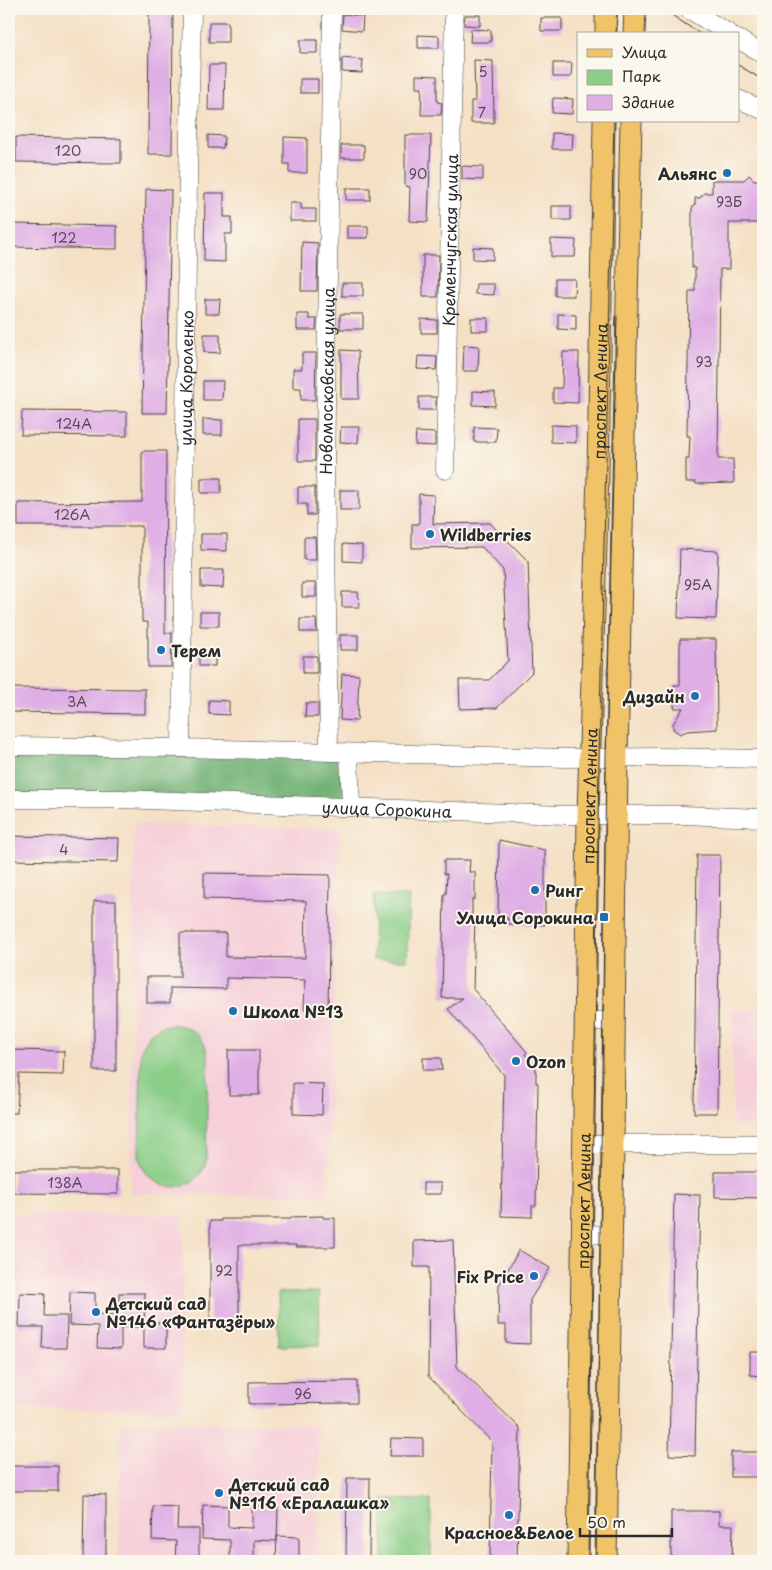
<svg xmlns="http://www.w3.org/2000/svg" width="772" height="1570" viewBox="0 0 772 1570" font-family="'Playpen Sans',sans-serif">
<rect width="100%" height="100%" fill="#fbf7ec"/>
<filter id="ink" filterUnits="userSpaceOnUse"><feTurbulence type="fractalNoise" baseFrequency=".02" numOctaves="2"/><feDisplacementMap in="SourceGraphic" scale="10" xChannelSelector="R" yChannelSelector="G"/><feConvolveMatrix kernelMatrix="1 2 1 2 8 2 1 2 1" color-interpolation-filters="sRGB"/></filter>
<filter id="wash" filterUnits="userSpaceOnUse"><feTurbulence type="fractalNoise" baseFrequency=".0096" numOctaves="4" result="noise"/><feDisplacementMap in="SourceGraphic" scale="20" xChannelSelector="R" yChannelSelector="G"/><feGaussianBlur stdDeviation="1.12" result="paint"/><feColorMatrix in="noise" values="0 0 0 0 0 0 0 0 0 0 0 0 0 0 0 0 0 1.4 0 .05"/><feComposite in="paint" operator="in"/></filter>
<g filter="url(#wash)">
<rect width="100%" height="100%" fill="#f4e0c5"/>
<!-- built -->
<path fill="#f6cfd8" d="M134 824 340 829 327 1196 131 1193Z
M732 1010H763V1126H733Z
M9 1214 183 1215 182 1410 9 1409Z
M120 1423 319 1425 318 1561H119Z"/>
<!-- green -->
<path fill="#8bce88" stroke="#5b7c5a" d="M374 895 409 896 407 960H373Z
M168 1025C189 1024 205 1035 208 1057L206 1162C194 1199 146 1193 139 1156L141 1050 150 1034 160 1027Z
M278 1292H319L320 1345 279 1346Z
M383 1499 431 1500V1561H383Z"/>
<!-- forest -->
<path fill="#70b174" stroke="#4e6e50" d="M9 746 349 753 351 807 9 799Z"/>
<g id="blocks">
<!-- building -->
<path fill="#dfaee5" d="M149 9H173L172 154H148Z
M343 14 363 16 362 31 342 29Z
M465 15H480V26L464 25Z
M541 18H562V31H541Z
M209 22H228V42H209Z
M471 29 491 30V42H470Z
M418 35 439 36V48H418Z
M300 40H317V53H300Z
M342 58 363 60 362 73 342 72Z
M474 60 493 61 494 123H471V101H475Z
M553 63H572L571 77H553Z
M209 65H225L224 110H208Z
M416 75 437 76V102L442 103 441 115H421L422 88H416Z
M300 79H318V93H300Z
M553 98 573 99 572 114 552 113Z
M552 133 573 134 572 149H552Z
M208 135 224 136 223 148H208Z
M405 135H431L428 222 409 221 410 187 405 186Z
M16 137 121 139V163L16 162Z
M284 137 307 138V173H289V164H284Z
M341 145H364V158H341Z
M462 166 483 167V180L462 179Z
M749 175 754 180H763V223H729V269H720L718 459H733L734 483 696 484V482H686V459H689L690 436H687L689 291H695V268H692V208L695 204V198H700L704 193H712V180H744Z
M346 188H370V200H346Z
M146 189 171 190 167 413H142Z
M205 193H224V217H232V234H225V262L204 261Z
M290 203H301V209H316V221H290Z
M552 206H571V220H552Z
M11 224 117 226V249L11 247Z
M347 226H368V238H347Z
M551 239 576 240 575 257H551Z
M302 242 318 243 317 291H301Z
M473 247 493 248V260L473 259Z
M423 255H439L438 297H423Z
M555 279H575L574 296H555Z
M342 283H363V296H342Z
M476 284H494V295L475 294Z
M205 299H220L219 314H205Z
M297 314H309V319H317L316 330H297Z
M340 314H363V329H340Z
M558 314 576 315V330L558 329Z
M471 318H488V331H471Z
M421 319 437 320V333H421Z
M204 334H220V353L204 352Z
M464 345 479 346 478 371H463Z
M341 350 358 351 359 399H341Z
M563 352H579L578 403 553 402V388H562Z
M302 353H316L315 400H301V388H293V369H302Z
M418 356 437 357 436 370 417 369Z
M203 381H223L222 400H203Z
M473 391 495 392V406L473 405Z
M419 397H436V410H419Z
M22 411 127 412V436L21 435Z
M203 419 222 420V435H203Z
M298 419H315V461H298Z
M551 425 576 426V443L551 442Z
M341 427H359L358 443 340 442Z
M474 427 497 428 496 442H474Z
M416 432 435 433V446L415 445Z
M142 451H166L165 633H172L171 667H148V622H142V526H18V503L142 502Z
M201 478H221V493H201Z
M298 487H315V515H307V504H298Z
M340 490H359V510H340Z
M419 494 434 495 433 524 490 523 528 561 532 672 497 708 460 709 459 680H489L508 661 503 570 482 547 412 548V524H419Z
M201 534H227V551L201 550Z
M304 537H315L316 560H304Z
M343 544 362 545V562L343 561Z
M680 549 718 551 716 619 678 618Z
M201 570H224L223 588 201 587Z
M302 583H316V597H302Z
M342 592H358L359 607H342Z
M200 612H219V626H200Z
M300 619H316L317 632H300Z
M340 635H358V650H340Z
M680 639H716L717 729 687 731 680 734 673 729V724L683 708H674V685H680Z
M199 650H215V666H199Z
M303 656H317V673H303Z
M342 674 359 675 357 721 340 720Z
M9 688 145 689V714L9 712Z
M209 700 229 701V715L209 714Z
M306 703H318V717H305Z
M9 836 119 838 118 862 9 860Z
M499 840 545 850V925L507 924 508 918H498Z
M697 855H720L717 1113H694Z
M444 860H470L469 872H475V899H472V918H475L473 989 527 1052 525 1054 536 1068V1083H538L536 1206H532V1217L501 1216 504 1075 448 1009 463 998H442L444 894H446L447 874H444Z
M204 873 330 875 328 1009H304L305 980 226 978V989L170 988V1003H147V977H180V933H226V957L305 958 306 901 204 899Z
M94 901H116V1071H94Z
M9 1050 64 1051 63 1075 19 1074 17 1113H9Z
M228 1050H259V1095H229Z
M423 1058H441L442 1070H423Z
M293 1083 323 1084 322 1115 293 1114Z
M13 1170H118V1194L13 1193Z
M715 1172H763V1198L715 1197Z
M423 1183H441V1194H423Z
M674 1194 700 1195 695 1456 669 1455Z
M323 1216V1218H335V1247H296V1245H239V1324L210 1325V1221H221V1219H291V1217Z
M453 1240 457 1367 520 1428 517 1561H490L492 1442 428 1376 429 1267H414V1241Z
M519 1250 550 1268 530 1300V1344L506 1343V1325H498L499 1285Z
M70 1292 95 1293V1314L119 1315V1293H145L144 1327H121V1349L97 1348 98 1326 69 1325Z
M20 1293 45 1294 44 1316H67L66 1348H42L43 1327H19Z
M144 1323H166V1348H144Z
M750 1352H763V1376L750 1375Z
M357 1381V1403L249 1404V1382Z
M391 1438 423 1439V1456H390Z
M731 1452H763V1477H731Z
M9 1466H58V1491H9Z
M347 1478H370L369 1561H346Z
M84 1494 106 1495V1561H83Z
M203 1505 228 1506V1527L252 1528V1506L278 1507 277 1541 254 1540V1561H230V1540L202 1539Z
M153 1506 178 1507 177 1529H199V1561H175L176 1541 152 1540Z
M671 1511H719V1525H733L732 1561H671Z
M277 1536 299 1537V1561H276Z"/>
</g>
</g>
<g filter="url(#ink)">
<use href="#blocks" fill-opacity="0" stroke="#494642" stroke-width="1"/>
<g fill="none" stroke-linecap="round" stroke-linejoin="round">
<!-- minor casing -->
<g stroke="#494642" stroke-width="19">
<g id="minor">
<path d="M688 9 730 34"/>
<path d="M738 39 763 54"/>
<path d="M738 99 763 110"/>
<path id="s1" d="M445 470 454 9"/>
<path d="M9 746 181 748 566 758 661 757 763 759"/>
<path id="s2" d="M181 748 188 178 192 9"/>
<path id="s3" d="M329 752 325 470 332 9"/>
<path d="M349 753 351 807"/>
<path id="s4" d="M9 799H120L563 815H682L763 818"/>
<path d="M586 1020 614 1022"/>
<path d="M584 1144H763"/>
<path d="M583 1234 612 1235"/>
</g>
</g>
<!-- major casing -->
<g stroke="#494642" stroke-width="23">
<g id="major">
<path d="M606 34V9"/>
<path d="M634 34 635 9"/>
<path id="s5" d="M578 1561 588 815 598 473 604 121"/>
<path d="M606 1561 613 1144 617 757 631 121"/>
</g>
</g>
<!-- minor -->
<use href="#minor" stroke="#fff" stroke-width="18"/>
<!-- major -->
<use href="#major" stroke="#f1c369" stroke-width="21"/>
<!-- tram -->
<path stroke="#2b2b2b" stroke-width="1" d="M663 9 700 34
M616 34 617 9
M738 65 763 80
M588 1561 599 758 614 121
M596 1561 606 757 617 316"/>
</g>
</g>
<!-- markers -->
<g fill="#1f6fb2" stroke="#fbf7ec" stroke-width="2">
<circle cx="727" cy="173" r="5"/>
<circle cx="430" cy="534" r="5"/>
<circle cx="161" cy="650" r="5"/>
<circle cx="695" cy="696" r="5"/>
<circle cx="535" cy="890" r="5"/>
<rect x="599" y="912" width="10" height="10" rx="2.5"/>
<circle cx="233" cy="1011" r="5"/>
<circle cx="516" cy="1061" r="5"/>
<circle cx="534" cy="1276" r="5"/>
<circle cx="96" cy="1312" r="5"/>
<circle cx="219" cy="1493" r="5"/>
<circle cx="509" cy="1515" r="5"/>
</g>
<g text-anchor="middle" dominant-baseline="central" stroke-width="4" stroke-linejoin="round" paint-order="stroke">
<!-- number labels -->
<g font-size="14" fill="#584c5a">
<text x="483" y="71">5</text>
<text x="482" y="112">7</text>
<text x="68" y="150">120</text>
<text x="418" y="173">90</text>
<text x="729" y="201">93Б</text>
<text x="64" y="237">122</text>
<text x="704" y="361">93</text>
<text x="74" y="423">124А</text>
<text x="72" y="514">126А</text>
<text x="698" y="584">95А</text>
<text x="77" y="701">3А</text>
<text x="64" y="849">4</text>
<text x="65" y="1182">138А</text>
<text x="224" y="1270">92</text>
<text x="303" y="1393">96</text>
</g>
<!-- poi labels -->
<g font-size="16" font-weight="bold" fill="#2b2b2b" stroke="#fbf7ec" text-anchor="start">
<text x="717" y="173" text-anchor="end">Альянс</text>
<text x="440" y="534">Wildberries</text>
<text x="171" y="650">Терем</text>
<text x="685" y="696" text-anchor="end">Дизайн</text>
<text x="545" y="890">Ринг</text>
<text x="594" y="917" text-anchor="end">Улица Сорокина</text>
<text x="243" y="1011">Школа №13</text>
<text x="526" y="1061">Ozon</text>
<text x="524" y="1276" text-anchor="end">Fix Price</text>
<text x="106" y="1303">Детский сад<tspan x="106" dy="18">№146 «Фантазёры»</tspan></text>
<text x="229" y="1484">Детский сад<tspan x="229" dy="18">№116 «Ералашка»</tspan></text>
<text x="509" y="1532" text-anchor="middle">Красное&amp;Белое</text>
</g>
<!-- street labels -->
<g font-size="16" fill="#2b2b2b" stroke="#fbf7ec">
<text stroke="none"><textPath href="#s1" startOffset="230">Кременчугская улица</textPath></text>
<text stroke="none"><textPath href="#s2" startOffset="370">улица Короленко</textPath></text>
<text stroke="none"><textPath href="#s3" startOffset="371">Новомосковская улица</textPath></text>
<text stroke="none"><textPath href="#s5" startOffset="1170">проспект Ленина</textPath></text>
<text stroke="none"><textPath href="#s5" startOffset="765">проспект Ленина</textPath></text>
<text stroke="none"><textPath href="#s4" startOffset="378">улица Сорокина</textPath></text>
<text stroke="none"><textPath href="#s5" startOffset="360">проспект Ленина</textPath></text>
</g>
</g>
<!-- margin -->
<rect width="772" height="1570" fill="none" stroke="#fbf7ec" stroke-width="30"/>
<!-- legend -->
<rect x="577" y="32" width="162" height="90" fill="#fbf7ec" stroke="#a8a59f"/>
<rect x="587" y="49" width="25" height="8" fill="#f1c369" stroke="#a8a59f"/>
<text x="622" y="58" font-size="15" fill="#2b2b2b">Улица</text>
<rect x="587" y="70" width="25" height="15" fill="#8bce88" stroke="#a8a59f"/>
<text x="622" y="82" font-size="15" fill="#2b2b2b">Парк</text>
<rect x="587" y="95" width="25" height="15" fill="#dfaee5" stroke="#a8a59f"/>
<text x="622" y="108" font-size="15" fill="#2b2b2b">Здание</text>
<!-- scale -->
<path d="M580 1528v8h92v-8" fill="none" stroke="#2b2b2b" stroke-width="2.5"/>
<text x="587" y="1528" font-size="15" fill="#2b2b2b" stroke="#fbf7ec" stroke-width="4" paint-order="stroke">50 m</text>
</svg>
